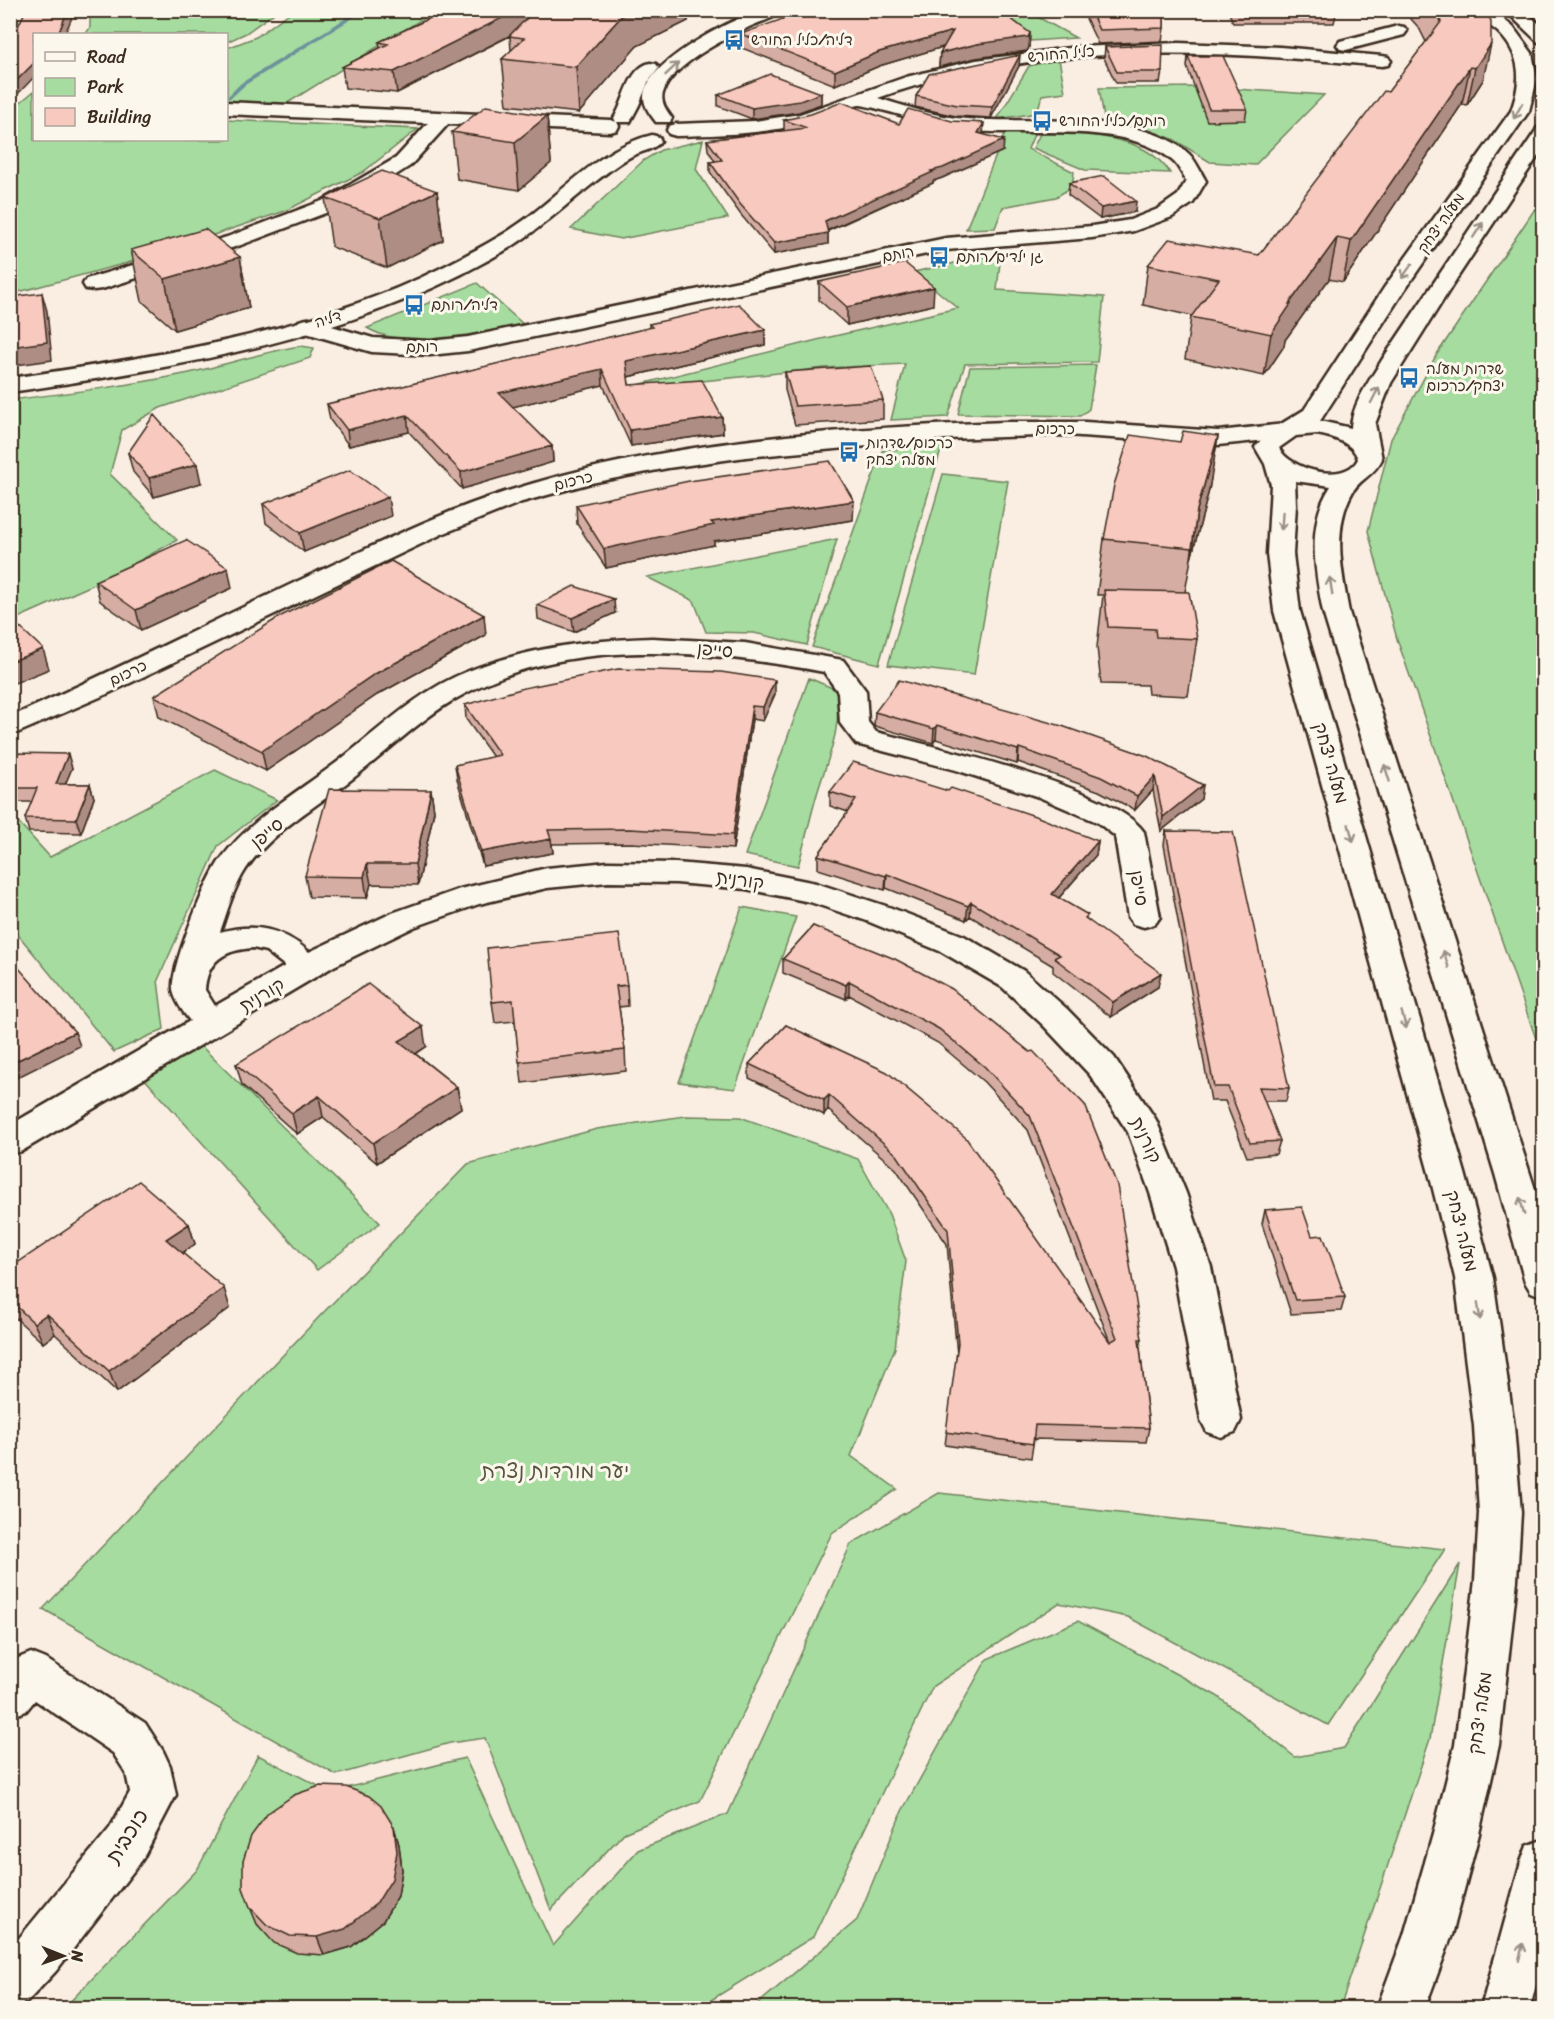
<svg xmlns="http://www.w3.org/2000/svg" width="1554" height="2019" viewBox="0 0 1554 2019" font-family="Sriracha,'Playpen Sans Hebrew',sans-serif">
<rect width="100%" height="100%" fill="#faeee3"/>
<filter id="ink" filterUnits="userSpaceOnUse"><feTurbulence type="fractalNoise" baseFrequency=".0167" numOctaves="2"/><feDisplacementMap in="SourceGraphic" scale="12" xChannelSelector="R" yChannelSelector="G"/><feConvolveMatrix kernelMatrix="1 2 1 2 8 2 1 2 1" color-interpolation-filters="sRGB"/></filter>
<g filter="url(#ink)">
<!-- green -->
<path fill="#a6dc9f" stroke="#70835e" stroke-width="1.5" d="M90 11V10L277 11 246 33 227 42 226 34H86L90 27Z
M292 11H435L286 104 227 101V48L256 37Z
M986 11H1027L1076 38 1030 41Z
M1059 59 1065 92 1042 95 1037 113 997 119 1029 66Z
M1206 87 1324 95 1255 165 1210 162 1173 139 1139 127 1104 118 1099 88Z
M34 91V140H226L227 120 418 129 363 172 285 211 142 259 11 294V110Z
M1006 131 1035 132 1028 149 1074 172 1072 187 1056 197 1003 207 995 228 966 229Z
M1073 132C1110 138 1148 140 1170 173L1085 170 1033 148 1040 134Z
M703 140 696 169 728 218 621 239 571 229 644 160 661 150Z
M1543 197V1059L1397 639 1368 531 1391 439 1437 354Z
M1001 253 997 290 1104 297 1097 362 965 364 948 417 891 420 905 364 825 368 617 390 817 340 958 308 914 272Z
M477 283 523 324C477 333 410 353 367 328Z
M301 346 314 348 310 358 160 408 122 430 110 474 177 540 108 578 11 621 10 400C69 393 127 386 184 374 223 366 261 352 301 346Z
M1096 365 1089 409 1080 416 958 414 970 367Z
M943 443 879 664 812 647 882 451Z
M943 474 1008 481 974 675 888 665Z
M837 539 807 645 754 633 706 632 694 601 647 577Z
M809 678 837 690C842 730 828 757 817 794 810 818 805 842 798 866L745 855Z
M215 770 277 800 218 846 158 980 164 1029 114 1052 11 926V814L50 857Z
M742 907 796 917 735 1089 679 1082Z
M198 1043 380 1223 317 1270 141 1075Z
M685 1116 740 1117 858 1159 889 1214 906 1261 895 1348 851 1456 897 1489 832 1533 700 1801 624 1833 551 1910 485 1738 450 1743 336 1775 43 1609 319 1317 468 1164 597 1129Z
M939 1493 1445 1549 1328 1725 1128 1617 1059 1603 933 1686 813 1937 711 2000 708 2008H64L197 1870 258 1755 330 1792 465 1758 553 1946 638 1850 728 1814 851 1544Z
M1460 1564 1430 1739 1340 2008H753L857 1920 902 1811 987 1659 1078 1621 1217 1696 1295 1757 1344 1748Z"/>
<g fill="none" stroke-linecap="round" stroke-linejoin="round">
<!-- stream -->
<path fill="#6d929c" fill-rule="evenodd" d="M359 10H366L245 85 231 98H226L241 83Z"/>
<!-- minor casing -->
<g stroke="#3b2a1e" stroke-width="5">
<path id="minor" d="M1398 26 1404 27 1407 31 1404 35 1346 50 1340 49 1337 45 1340 41Z
M1179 43 1280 47 1382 56 1388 57 1391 61 1388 65 1382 66C1214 50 1040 40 878 98 907 107 937 117 967 119 1028 124 1141 109 1189 154 1196 161 1201 173 1206 181L1193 203 1172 217 1134 231 1092 238 946 250 468 351 430 355 372 352 299 331 296 326 299 321 307 319 373 338 430 341 468 337 946 238 1092 226 1130 220 1158 209 1178 195 1186 181C1183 175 1179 167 1174 162 1127 117 1013 139 952 129 936 126 866 104 859 105 840 109 822 120 803 124 762 134 718 135 676 136L669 134 667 130 669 126 676 124 755 121 800 114 906 77 976 60 1077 47Z
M226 102 610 120 617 122 619 126 617 130 610 132 448 124 410 166 374 189 336 209 241 245 102 289 94 290 86 289 83 284 86 279 227 237 322 201 396 158 428 123 226 114Z
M1006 422H1085L1218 431 1285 424 1293 426 1297 431 1293 436 1285 438 1218 445 1066 435 946 439 746 457 668 468 591 483 522 502 442 534 107 694 10 736V717C118 669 223 616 330 566 387 539 445 511 505 492 665 440 839 428 1006 422Z
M652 638 745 643 843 660 866 691 868 722 876 732C932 746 1115 788 1144 832L1160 917 1155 924 1144 927 1133 924 1128 917 1115 836 1097 822 1039 797 956 770 856 744 840 723 838 692 824 672C710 651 575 636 468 692 425 714 391 749 352 779 317 806 271 832 246 869 234 887 227 912 220 932 255 923 282 928 309 952L392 913 460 889 547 868 608 862 676 863 746 869 816 883 889 907 964 936 1024 971 1067 1009 1114 1057 1156 1120 1186 1193 1211 1267 1241 1420 1235 1432 1221 1437 1207 1432 1201 1420 1173 1267 1150 1193 1128 1132 1090 1075 1043 1025 1002 987 942 952 867 921 810 902 746 889 676 883 608 882 547 888 479 904 414 927 334 966 22 1151 10 1155V1125L190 1021C184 1013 174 1000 173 989 171 966 206 879 221 859 252 817 300 791 340 760 380 729 418 691 466 672 526 648 588 640 652 638ZM253 948 266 951 285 966 215 1006 205 990C207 960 225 950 253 948Z
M31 1653 46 1659 145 1723 163 1751 170 1766 176 1795 142 1860 56 1971 27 2002 10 2008V1949L110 1828 130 1792 126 1773 113 1753 35 1700 26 1711 10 1717V1664L16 1659Z"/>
</g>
<!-- tertiary casing -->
<g stroke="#3b2a1e" stroke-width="5">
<path id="tertiary" d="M758 10H782C775 19 759 22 749 27 725 39 671 65 663 93 660 103 667 111 672 118L670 122H656C651 115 644 107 644 97 646 61 729 22 758 10Z
M1473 10H1492L1513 27 1532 53 1537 79 1529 111 1405 289 1320 421 1351 428C1352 404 1370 380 1382 360L1535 132 1537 128 1544 126V147L1457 278 1391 383 1375 424 1382 459C1373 477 1360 478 1352 493 1332 529 1342 574 1349 612L1544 1217V1297L1531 1292 1525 1282 1495 1174 1323 612C1315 571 1306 523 1331 486L1295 481 1296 505 1293 554 1300 611 1465 1173 1493 1278 1514 1426 1521 1513 1517 1580 1499 1745 1479 1834 1452 1935 1425 2008H1377L1404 1935 1433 1834 1455 1745 1475 1580 1479 1513 1474 1426 1455 1278 1429 1173 1274 611 1267 554 1271 485 1265 464 1255 447 1268 432 1304 410 1384 288 1511 111C1522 81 1522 55 1498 32 1490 25 1480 19 1473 10ZM1317 434C1332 437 1353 442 1358 459 1345 485 1290 470 1279 448L1296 436Z
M1505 10H1523L1544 28V43L1538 42Z
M650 63 656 64 659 68 648 82 639 105 630 122H616L614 118C625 102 628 68 650 63Z
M652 135 659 137 661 141C656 149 639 152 630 157 619 163 609 171 600 178 571 200 545 225 514 245 364 337 182 367 10 392V378C151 358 314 332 441 268 472 252 504 236 531 215 570 185 603 147 652 135Z
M1544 1839V1954L1530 2008H1481L1521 1862 1527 1846Z"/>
</g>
<!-- minor -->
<use href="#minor" fill="#fbf7ec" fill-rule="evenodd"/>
<!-- tertiary -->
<use href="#tertiary" fill="#fbf7ec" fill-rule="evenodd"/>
</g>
<!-- wall -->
<path fill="#d5ada3" stroke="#3b2a1e" stroke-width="1.5" d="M434 10H688V21L637 46 579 113 507 105 502 59 511 51 510 36 397 93 345 88 342 67 380 48 379 42 434 16Z
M1082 10H1164V28L1162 41 1098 44Z
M1228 10H1337L1334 23H1233Z
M1403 10H1485L1483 80 1467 105 1462 104 1343 282 1329 279 1285 340 1284 346 1264 376 1185 359 1191 317 1192 316 1143 305 1148 265 1259 255 1388 92 1426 42 1419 28Z
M1030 33 1029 47 1027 51 976 58 939 67 940 53 943 47 879 66 835 85 742 48 741 34Z
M1105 47 1162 72 1160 83H1116L1104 58Z
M1188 56 1247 109 1245 120 1207 121 1187 67Z
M1019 66 991 118 956 116 915 107 916 96Z
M821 93V104L799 112 752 119 718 106V95Z
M547 116 551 163 519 190 457 179 452 132Z
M784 120 899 124 983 134 1003 151 942 178 933 181V183L828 231V244L774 254 741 215 710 172V162L715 161 708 150 707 140 785 131 784 130Z
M1069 183 1135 212 1100 219 1068 195Z
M437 191 443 240 387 268 332 247 325 198Z
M131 250 240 257 249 308 175 330 142 301Z
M819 282 933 305 847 325 819 300Z
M649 324 765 330V345L628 377 629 385 722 417 723 433 631 446 603 385 512 407 552 446 553 462 462 489 409 432 349 446 330 420 327 404 649 328Z
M785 372 883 400V419L795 425 785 390Z
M1218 436 1209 490 1191 559 1185 592 1197 639 1188 696 1148 694 1147 685 1101 684 1097 647 1103 595H1097L1104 539 1180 442Z
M128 453 201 483 154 497 133 472Z
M263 504 391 516 304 552 266 523Z
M576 505 853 520 714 541V545L606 568 577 524Z
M95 581 232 588 141 630 100 601Z
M537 605 615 613 574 632 538 619Z
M486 635 377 695 266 771 159 717 154 696Z
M775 694 763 721 752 719 733 849 631 843 552 844 553 853 483 866 457 779 455 765 493 757 466 719 465 705Z
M875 712 1062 726 1201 799 1161 831 1153 790 1135 810 1099 791 1018 762 1017 764 936 739 933 743 874 726Z
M10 758 72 768 65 784H90L94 798 81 833 29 832 25 818 32 802H10Z
M431 790 434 811 418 885 371 884 367 898 309 897 305 876Z
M830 792 1098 841 1096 855 1059 898 1088 920 1158 987 1111 1017 1053 972V966L970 916 966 920 886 888 885 890 818 869V855L848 812 830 806Z
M1166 831 1289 1088 1286 1101H1264L1280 1141 1276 1154 1247 1157 1225 1101H1211L1164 845Z
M813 926 1030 1052 1142 1339 1140 1347 1149 1428 1146 1442 1034 1439 1031 1458 945 1445 957 1355 947 1244 896 1169 828 1110 824 1115 749 1078V1064L786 1025 1110 1342 1028 1130 984 1082 938 1043 849 995 846 999 783 973V959Z
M627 985 628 1006 619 1007 625 1050 626 1071 522 1083 515 1021 495 1023 492 1002Z
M426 1047 416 1054 457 1087 461 1108 377 1163 323 1117 297 1134 242 1085 236 1064Z
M1265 1210 1312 1236 1345 1297 1341 1311 1291 1314 1262 1224Z
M189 1224 195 1244 182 1253 230 1308 117 1392 55 1334 43 1343 10 1313V1268Z
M394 1827 399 1845 402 1870 398 1896 383 1921 351 1947 324 1955 297 1953 274 1943 257 1924 250 1907Z"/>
<!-- shaded-wall -->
<path fill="#ae8d85" stroke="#3b2a1e" stroke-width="1.5" d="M68 10H75L65 34H58Z
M518 10H537L538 21 397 93 394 72Z
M627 10H688V21L637 46 579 113 576 67Z
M953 31V44L879 66 835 85V71L879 52Z
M1030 33 1029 47 1027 51 976 58 939 67 940 53 977 44Z
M1491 44 1483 80 1467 105 1475 68Z
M1020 55 1019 66 991 118 992 107Z
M34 63V77L16 96 10 100V87Z
M1470 67 1462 104 1343 282 1351 241Z
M821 93V104L799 112 752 119V108Z
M547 116 551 163 519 190 515 142Z
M984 123 983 134 978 133Z
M1004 140 1003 151 942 178 933 181V183L824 232 825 221 931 171Z
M437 191 443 240 387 268 380 218Z
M1136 201 1135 212 1100 219 1101 208Z
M828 233V244L774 254V243Z
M1337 238 1329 279 1285 340 1284 346 1264 376 1271 334 1289 304Z
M240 257 249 308 175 330 165 279Z
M934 287 933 305 847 325V307Z
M42 293 47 311 52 360 10 366V347Z
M765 330V345L627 377 626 361Z
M602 369 603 385 500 410 499 393Z
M407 415 409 432 349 446 347 430Z
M722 417 723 433 631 446 630 430Z
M1218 436 1209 490 1191 559 1197 510Z
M552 446 553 462 462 489 461 472Z
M197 464 201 483 154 497 149 478Z
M388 497 391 516 304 552 300 533Z
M854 501 853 520 714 541V545L606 568 604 549 711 522Z
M228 568 232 588 141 630 136 610Z
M614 599 615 613 574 632 572 618Z
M484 615 486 635 377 695 266 771 262 751 373 675Z
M43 649 49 669 10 685V662Z
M775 680V694L763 721V707Z
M752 706V719L733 849V835Z
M937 725 936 739 933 743 934 729Z
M1019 748 1018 762 1017 764 1018 750Z
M68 754 72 768 60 797 56 784Z
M1155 776 1153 790 1135 810 1137 796Z
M90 784 94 798 81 833 76 819Z
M1203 785 1201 799 1161 831 1163 817Z
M431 790 434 811 418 885 415 864Z
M551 839 553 853 483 866 481 852Z
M1098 841 1096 855 1050 908 1052 894Z
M367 864 371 884 367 898 364 877Z
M887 874 886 888 885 890 886 876Z
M971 902 970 916 966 920 968 906Z
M1161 973 1158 987 1111 1017 1113 1002Z
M849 981V995L846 999V985Z
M423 1027 426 1047 403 1062 399 1041Z
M75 1032 80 1046 10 1081V1064Z
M457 1087 461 1108 377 1163 373 1143Z
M829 1095 828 1110 824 1115V1100Z
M319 1096 323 1117 297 1134 292 1113Z
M189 1224 195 1244 172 1260 166 1239Z
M224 1288 230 1308 117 1392 109 1371Z
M47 1314 55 1334 43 1343 34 1323Z
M394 1827 399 1845 402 1870 398 1896 383 1921 351 1947 324 1955 317 1937Z"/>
<!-- building -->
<path fill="#f8c9be" stroke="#3b2a1e" stroke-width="1.5" d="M26 10H68L58 34H34V63L10 87V43Z
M438 10H518L394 72 342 67 388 44 379 42 443 12Z
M535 10H627L576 67 502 59 524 38 509 36Z
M808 10H999L1030 33 1028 37 977 44 940 53 953 31 879 52 835 71 741 34Z
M1090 10H1164V28L1099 30Z
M1436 10H1485L1491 21V44L1475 68 1470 67 1351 241 1337 238 1289 304H1291L1271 334 1191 317 1219 279 1148 265 1169 239 1259 255 1384 91 1388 92 1441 22Z
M1163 45 1162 72H1117L1105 47Z
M1020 55 992 107 957 105 916 96 929 74Z
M1188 56H1223L1247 109H1209Z
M770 74 821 93 800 101 752 108 718 95Z
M842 102 899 124 908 109 952 121 984 123 978 133 1004 140 943 168 931 171 933 172 825 221 828 233 774 243 740 204 710 162 722 160 707 140 807 128 784 120 811 114Z
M486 106 547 116 515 142 452 132Z
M382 171 437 191 380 218 325 198Z
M1104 176 1136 201 1101 208 1069 183Z
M205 229 240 257 165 279 131 250Z
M905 263 934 287 847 307 819 282Z
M42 293 47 342 10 347V297Z
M739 304 765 330 626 361 629 385 702 380 722 417 630 430 602 369 499 393 552 446 461 472 407 415 347 430 327 404 652 327 649 324Z
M871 366 883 400 795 406 785 372Z
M154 415 197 464 149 478 128 453Z
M1183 431 1218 436 1197 510 1192 548 1104 539 1114 485 1130 435 1180 442Z
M830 461 854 501 711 522 714 525 604 549 576 505 689 481Z
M350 470 388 497 300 533 263 504Z
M186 540 228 568 136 610 95 581Z
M391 561 484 615 373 675 262 751 154 696 281 616Z
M574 586 614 599 572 618 537 605Z
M1104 590 1189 592 1197 639 1156 637 1155 629 1108 627Z
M10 618 43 649 10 662Z
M618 669 721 672 775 680 763 707 752 706 733 835 630 829 548 830 551 839 481 852 455 765 500 755 465 705 524 688Z
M899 680 1062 726 1147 756 1203 785 1163 817 1155 776 1137 796 1101 777 1019 748 1018 750 937 725 934 729 875 712Z
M12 753 68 754 56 784H90L76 819 25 818 37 788H10V758Z
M853 762 948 791 951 788 1038 817 1098 841 1052 894 1088 915 1085 918 1161 973 1113 1002 1054 958 1060 955 971 902 968 906 887 874 886 876 818 855 856 800 830 792Z
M329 789 431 790 415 864H367L364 877 305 876Z
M1166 831 1233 832 1289 1088 1259 1087 1280 1141 1250 1143 1228 1087H1214Z
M813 926 895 959 952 989 1030 1052 1033 1051 1085 1105 1117 1185 1142 1339H1139L1149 1428 1035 1425 1033 1444 946 1432 958 1343 948 1230 897 1155 829 1095 824 1100 749 1064 786 1025 887 1072 966 1138 1110 1342 1117 1338 1030 1116 985 1067 939 1029 849 981 846 985 783 959Z
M619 934 627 985 616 986 625 1050 519 1062 513 1000 492 1002 487 948Z
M10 958 75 1032 10 1064Z
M368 984 423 1027 399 1041 457 1087 373 1143 319 1096 292 1113 236 1064Z
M139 1181 189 1224 166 1239 224 1288 109 1371 47 1314 34 1323 10 1300V1268Z
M1302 1207 1312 1236 1323 1235 1345 1297 1295 1300 1265 1210Z
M320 1786 346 1787 369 1796 381 1806 394 1827 397 1852 392 1879 377 1903 345 1929 317 1937 290 1936 267 1925 250 1907 243 1888V1861L251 1836 268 1813 294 1795Z"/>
<!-- one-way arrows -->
<defs><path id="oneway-shaft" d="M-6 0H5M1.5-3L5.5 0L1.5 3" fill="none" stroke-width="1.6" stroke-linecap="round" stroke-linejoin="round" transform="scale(1.5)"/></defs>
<g stroke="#9b9085">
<use href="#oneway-shaft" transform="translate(672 69) rotate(-43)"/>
<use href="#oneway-shaft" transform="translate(1518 111) rotate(120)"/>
<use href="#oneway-shaft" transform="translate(1478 230) rotate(-57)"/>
<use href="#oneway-shaft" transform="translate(1407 271) rotate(125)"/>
<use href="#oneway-shaft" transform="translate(1375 395) rotate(-63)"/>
<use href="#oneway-shaft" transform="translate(1282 521) rotate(94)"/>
<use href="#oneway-shaft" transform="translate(1331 586) rotate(-99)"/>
<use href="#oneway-shaft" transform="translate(1387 773) rotate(-107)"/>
<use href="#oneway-shaft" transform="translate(1351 833) rotate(74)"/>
<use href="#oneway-shaft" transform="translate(1446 959) rotate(-107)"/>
<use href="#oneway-shaft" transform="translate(1404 1020) rotate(74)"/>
<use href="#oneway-shaft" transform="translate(1522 1206) rotate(-105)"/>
<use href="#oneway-shaft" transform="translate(1479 1311) rotate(82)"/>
<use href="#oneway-shaft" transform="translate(1521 1952) rotate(-76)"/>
</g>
</g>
<!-- icons -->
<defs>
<g id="bus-bare" transform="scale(1.62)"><path d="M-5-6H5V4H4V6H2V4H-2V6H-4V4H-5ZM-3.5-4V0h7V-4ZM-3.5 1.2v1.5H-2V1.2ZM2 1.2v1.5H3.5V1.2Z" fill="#1f6fb2" stroke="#fbf7ec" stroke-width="2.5" paint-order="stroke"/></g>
</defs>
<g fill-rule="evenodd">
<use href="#bus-bare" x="734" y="40"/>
<use href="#bus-bare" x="1042" y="121"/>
<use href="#bus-bare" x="939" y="257"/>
<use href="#bus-bare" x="414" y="305"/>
<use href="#bus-bare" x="1409" y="378"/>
<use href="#bus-bare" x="849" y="452"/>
</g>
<g text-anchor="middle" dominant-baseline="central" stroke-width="6" stroke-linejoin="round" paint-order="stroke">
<!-- far-poi labels -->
<g font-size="15" fill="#3b2a1e" stroke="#fbf7ec" text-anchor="start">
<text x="751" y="40">דליה/כליל החורש</text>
<text x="1059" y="121">רותם/כליל החורש</text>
<text x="956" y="257">גן ילדים/רותם</text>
<text x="431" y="305">דליה/רותם</text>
<text x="1426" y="369">שדרות מעלה<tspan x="1426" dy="17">יצחק/כרכום</tspan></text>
<text x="866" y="443">כרכום/שדרות<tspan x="866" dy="17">מעלה יצחק</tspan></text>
</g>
<!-- far-street labels -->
<g font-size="15" fill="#3b2a1e" stroke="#fbf7ec">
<text transform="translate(1061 54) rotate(-5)">כליל החורש</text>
<text transform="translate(1441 223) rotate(-55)">מעלה יצחק</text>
<text transform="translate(898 254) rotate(-11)">רותם</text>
<text transform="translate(328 319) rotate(-17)">דליה</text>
<text transform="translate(422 347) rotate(-1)">רותם</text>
<text x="1055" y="429">כרכום</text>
<text transform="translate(573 481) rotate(-14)">כרכום</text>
<text transform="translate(128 673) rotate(-26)">כרכום</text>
</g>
<!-- street labels -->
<g font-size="18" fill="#3b2a1e" stroke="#fbf7ec">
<text transform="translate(715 650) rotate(5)">סייפן</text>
<text transform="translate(1331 763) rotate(74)">מעלה יצחק</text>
<text transform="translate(267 833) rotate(-40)">סייפן</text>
<text transform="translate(740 880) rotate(8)">קורנית</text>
<text transform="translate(1139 888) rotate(80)">סייפן</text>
<text transform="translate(262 995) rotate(-31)">קורנית</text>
<text transform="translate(1146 1140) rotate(65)">קורנית</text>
<text transform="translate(1462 1231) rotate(76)">מעלה יצחק</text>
<text transform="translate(1480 1713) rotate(-82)">מעלה יצחק</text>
</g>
<!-- near-park labels -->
<g font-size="21" fill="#56563e" stroke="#fbf7ec">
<text x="555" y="1471">יער מורדות נצרת</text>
</g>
<!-- near-street labels -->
<g font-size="21" fill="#3b2a1e" stroke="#fbf7ec">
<text transform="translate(127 1836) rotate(-57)">כוכבית</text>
</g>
</g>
<!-- margin -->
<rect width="1554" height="2019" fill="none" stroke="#fbf7ec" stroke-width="36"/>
<rect x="18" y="18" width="1518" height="1983" fill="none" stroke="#3b2a1e" stroke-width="2" filter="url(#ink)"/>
<!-- legend -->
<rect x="33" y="33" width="195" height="108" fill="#fbf7ec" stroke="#aea59a" stroke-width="1.5"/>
<rect x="45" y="52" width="30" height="9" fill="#fbf7ec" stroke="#aea59a" stroke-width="1.5"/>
<text x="87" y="63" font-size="18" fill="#3b2a1e">Road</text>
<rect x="45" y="78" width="30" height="18" fill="#a6dc9f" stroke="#aea59a" stroke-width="1.5"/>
<text x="87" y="93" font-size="18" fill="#3b2a1e">Park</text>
<rect x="45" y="108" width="30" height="18" fill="#f8c9be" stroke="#aea59a" stroke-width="1.5"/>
<text x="87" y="123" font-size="18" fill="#3b2a1e">Building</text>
<!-- north arrow -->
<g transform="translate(63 1956) rotate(91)" stroke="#fbf7ec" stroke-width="4.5" paint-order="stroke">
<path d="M0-4.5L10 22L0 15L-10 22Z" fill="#3b2a1e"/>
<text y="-9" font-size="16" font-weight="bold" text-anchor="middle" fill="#3b2a1e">N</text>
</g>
</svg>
